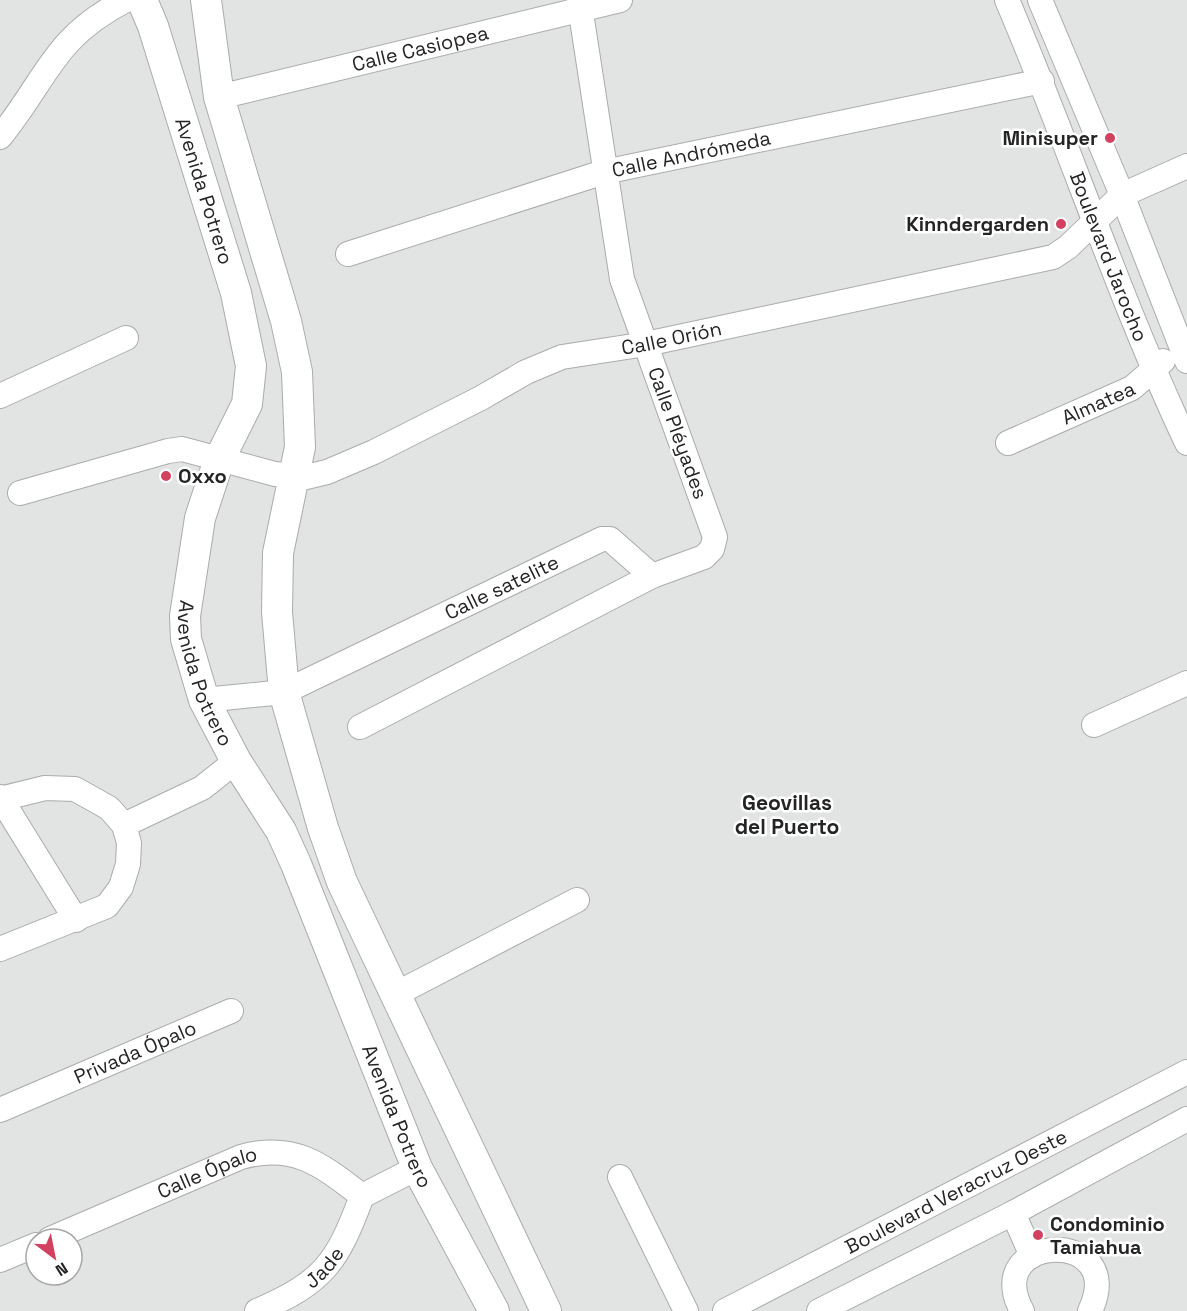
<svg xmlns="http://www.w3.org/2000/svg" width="1187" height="1311" viewBox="0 0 1187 1311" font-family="'Space Grotesk',sans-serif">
<rect width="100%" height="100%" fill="#e1e4e2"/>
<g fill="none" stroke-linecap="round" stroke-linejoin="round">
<!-- minor casing -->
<g stroke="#aaacaa" stroke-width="26">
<g id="minor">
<path id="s1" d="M1007 0C1070 147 1119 299 1187 443"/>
<path d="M1040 0 1122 195 1187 361"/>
<path id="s2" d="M219 97 620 0"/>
<path d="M0 137C48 78 52 38 126 0"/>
<path id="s3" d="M348 254 604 172 1042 81"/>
<path d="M0 396 126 338"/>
<path id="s4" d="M1008 443 1132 388 1163 361"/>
<path id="s5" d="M20 493 168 451 182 449 275 474 306 477 327 472 374 452 481 398 526 372 562 357 646 344 1053 257 1068 247 1122 195 1187 166"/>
<path id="s6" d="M204 700 284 692 602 539H610L652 576"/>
<path d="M1094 725 1187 683"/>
<path d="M360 727 652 576 704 557 712 549 715 537 622 279 579 0"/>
<path d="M0 797 76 920"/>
<path d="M0 799 45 788 75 789 109 808 124 825 129 843 128 864 121 887 107 906 0 949"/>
<path d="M124 825 202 788 236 761"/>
<path d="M394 995 577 900"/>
<path id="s7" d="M0 1110 231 1011"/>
<path d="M620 1177 686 1311"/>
<path d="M362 1196 417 1168"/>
<path d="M1013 1213 1032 1256"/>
<path id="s8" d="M50 1239 241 1157C294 1142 322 1165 362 1196"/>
<path d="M0 1260 36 1245"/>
<path id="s9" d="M257 1311C324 1282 337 1263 362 1196"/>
<path id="s10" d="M725 1311 1187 1072"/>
<path d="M819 1311 1013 1213 1187 1119"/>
<path d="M1022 1311C979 1232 1130 1227 1090 1311"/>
</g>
</g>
<!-- tertiary casing -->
<g stroke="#aaacaa" stroke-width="32">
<g id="tertiary">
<path id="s11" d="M142 0 153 26 236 293 251 366 247 404 219 460 200 518 185 616 186 639 204 700 236 761 281 831 296 864 417 1168 494 1311"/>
<path d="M206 0 219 97 286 321 297 372 300 447 278 553 277 612 284 692 323 828 342 882 546 1311"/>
</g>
</g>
<!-- minor -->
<use href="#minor" stroke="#fff" stroke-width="24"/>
<!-- tertiary -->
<use href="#tertiary" stroke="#fff" stroke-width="30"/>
</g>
<!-- markers -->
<g fill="#d24260" stroke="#fff" stroke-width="2">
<circle cx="1110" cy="138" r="6"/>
<circle cx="1061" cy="224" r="6"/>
<circle cx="166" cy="476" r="6"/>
<circle cx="1038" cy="1235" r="6"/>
</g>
<g text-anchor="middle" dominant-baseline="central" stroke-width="5" stroke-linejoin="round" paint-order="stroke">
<!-- street labels -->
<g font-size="20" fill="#232423" stroke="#fff">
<text stroke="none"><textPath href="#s2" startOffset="207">Calle Casiopea</textPath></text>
<text stroke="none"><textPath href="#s3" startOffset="358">Calle Andrómeda</textPath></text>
<text stroke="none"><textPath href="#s11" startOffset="201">Avenida Potrero</textPath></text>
<text stroke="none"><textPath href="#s1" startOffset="276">Boulevard Jarocho</textPath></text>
<text stroke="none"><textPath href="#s5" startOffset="690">Calle Orión</textPath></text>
<text stroke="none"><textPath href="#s4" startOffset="99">Almatea</textPath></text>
<text transform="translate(678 433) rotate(70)">Calle Pléyades</text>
<text stroke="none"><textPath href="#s6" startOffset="322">Calle satelite</textPath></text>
<text stroke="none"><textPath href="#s11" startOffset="704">Avenida Potrero</textPath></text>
<text stroke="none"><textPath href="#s7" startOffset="147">Privada Ópalo</textPath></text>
<text stroke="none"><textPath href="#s11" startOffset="1190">Avenida Potrero</textPath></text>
<text stroke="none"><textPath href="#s8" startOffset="171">Calle Ópalo</textPath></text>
<text stroke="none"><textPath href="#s10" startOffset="260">Boulevard Veracruz Oeste</textPath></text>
<text stroke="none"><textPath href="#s9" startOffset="81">Jade</textPath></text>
</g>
<!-- poi labels -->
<g font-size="20" font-weight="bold" fill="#232423" stroke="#fff" text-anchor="end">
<text x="1098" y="138">Minisuper</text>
<text x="1049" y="224">Kinndergarden</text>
<text x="178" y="476" text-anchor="start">Oxxo</text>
<text x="1050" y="1224" text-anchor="start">Condominio<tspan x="1050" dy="23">Tamiahua</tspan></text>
</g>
<!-- neighbourhood labels -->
<g font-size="21" font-weight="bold" fill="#232423" stroke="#fff">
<text x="787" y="802">Geovillas<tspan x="787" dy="24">del Puerto</tspan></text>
</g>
</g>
<!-- north arrow -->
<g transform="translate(54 1257) rotate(148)"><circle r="28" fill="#ffffff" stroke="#a7a7a7" stroke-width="1.5"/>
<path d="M0-4.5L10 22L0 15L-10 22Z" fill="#d24260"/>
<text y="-9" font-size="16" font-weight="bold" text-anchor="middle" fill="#232423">N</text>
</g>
</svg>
